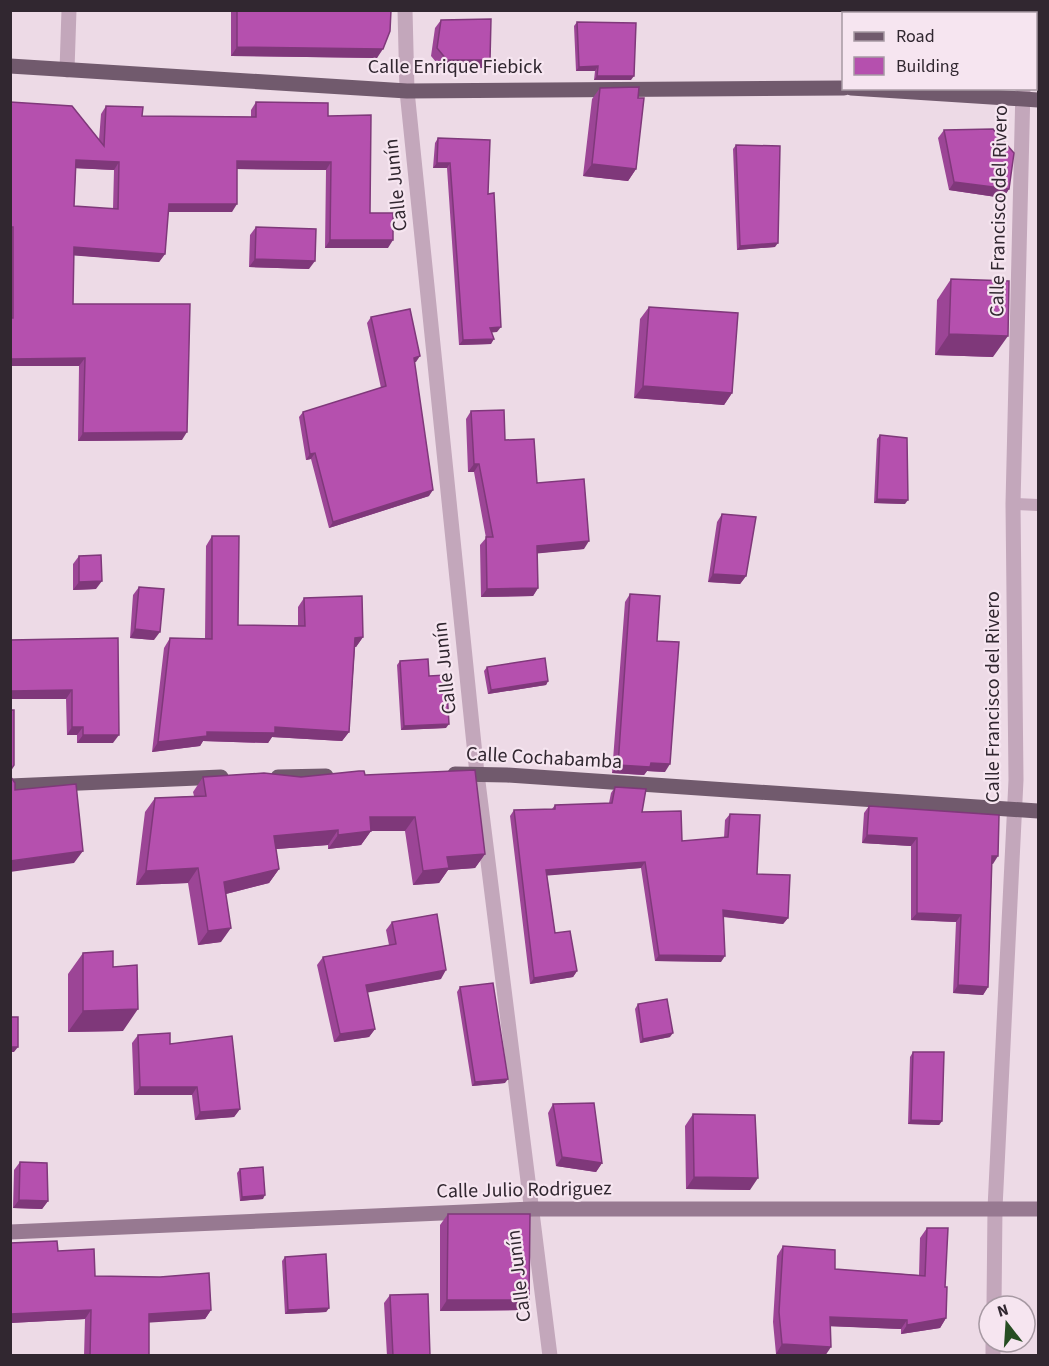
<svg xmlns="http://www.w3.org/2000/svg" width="1049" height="1366" viewBox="0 0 1049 1366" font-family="'Source Sans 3',sans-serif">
<rect width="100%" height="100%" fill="#eddae6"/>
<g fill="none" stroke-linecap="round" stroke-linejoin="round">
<!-- lane -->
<path stroke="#c3a7bb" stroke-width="12" d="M1013 504 1038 505"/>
<!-- street -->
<path stroke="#c3a7bb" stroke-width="15" d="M405 10 407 91 477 774 550 1356
M1028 14 1029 10
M67 70 69 10
M994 1306 995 1208 1016 780 1013 504 1023 88
M993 1356V1342"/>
<!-- secondary -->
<path stroke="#977991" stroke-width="15" d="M10 1232 533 1209H1038"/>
<!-- primary -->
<path stroke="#715a6d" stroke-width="15" d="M10 66 407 91 844 88
M851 88 1038 100
M455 774 507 775 1038 811
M278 777 326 776
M10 786 221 777"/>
</g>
<!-- wall -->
<path fill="#9c4596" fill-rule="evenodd" d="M231 10H391L377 58 231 56Z
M970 10H1016V14H969Z
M441 20 485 68H441L431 56 435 28Z
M577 22 631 80H594L595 71H576L574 26Z
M600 88 636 169 628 181 583 176 592 99Z
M10 102 99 140 101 114 106 106 142 116 251 117V110L256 102 328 116 370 213 388 248H325L326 170 237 169 232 212H168L165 254 159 262 74 255 73 304 182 440 78 441 79 366H10ZM76 168 114 170 113 209 74 206Z
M944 130 1009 189 1003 198 949 190 938 138Z
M438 138 488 194 497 332H492L491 344 459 345 447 168H433L435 143Z
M736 145 775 247 737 250 733 149Z
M256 227 309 269 249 267 250 235Z
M951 279 993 357 935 355 937 300Z
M649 307 732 393 724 405 634 398 640 319Z
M371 317 416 362H414L429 496 329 528 311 459 306 460 299 417 303 412 381 388 367 323Z
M471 411 505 440 537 483 584 549 537 553 538 588 533 596 481 597 480 545 486 538 474 472H468L466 419Z
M880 435 905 504 874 503 877 439Z
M722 514 746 576 740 584 708 582 717 522Z
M212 536 238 625 298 626V607L304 598 363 637 356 647H355L349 732 342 741 272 737 268 743 203 741 200 746 152 752 164 648 170 638 205 639 206 546Z
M79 556 96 589 73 590V564Z
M139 587 154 640 130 638 133 595Z
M630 594 657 641 665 772 647 771 644 775 612 773 625 602Z
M118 638 113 743H77V735H67L66 699H10Z
M400 661 429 676 446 728 401 730 397 665Z
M487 667 548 681 546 685 488 694 484 671Z
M365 775 485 854 475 868 448 870 439 883 413 885 405 831H371L361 845 328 849V845L276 849 279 869 269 883 226 894 221 942 198 945 188 883 136 885 145 812 155 798 194 796 193 792 203 777H301Z
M615 787 642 812 682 841 724 838 725 820 730 814 757 874 788 918 783 924 723 917 721 962 655 961 641 868 547 875 555 933 577 971 573 977 530 984 510 816 514 810 552 809 555 805 609 803 611 793Z
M869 806 993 864 992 863 988 987 983 995 953 993 956 922 911 920V846L862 843 864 813Z
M392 922 441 979 367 992 375 1029 369 1037 334 1042 317 965 323 957 389 945 386 930Z
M83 953 113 967 123 1031 68 1032V974Z
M460 987 505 1083 472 1086 457 992Z
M638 1004 670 1037 640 1043 635 1009Z
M138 1035 170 1044 240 1109 234 1117 195 1120 192 1095H134L132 1043Z
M913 1052 942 1121 939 1125 908 1124 910 1057Z
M553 1104 602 1163 596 1172 556 1166 548 1113Z
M693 1114 750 1190 686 1189 685 1126Z
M20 1162 48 1201 42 1209 13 1208 14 1170Z
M240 1169 263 1199 240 1201 237 1173Z
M448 1214 522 1310 440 1311V1225Z
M927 1228 945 1287 946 1318 940 1328 901 1334V1329L830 1326 825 1356 776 1354 773 1322 777 1256 783 1246 835 1269 919 1275 920 1238Z
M10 1243 58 1251 95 1276 211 1310 205 1319 149 1322V1356H84L85 1319 10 1323Z
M285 1257 329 1308 326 1312 285 1314 282 1261Z
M390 1295 430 1356H387L384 1303Z"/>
<!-- shaded-wall -->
<path fill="#7f387a" d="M237 47 383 49 377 58 231 56Z
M447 60H490L485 68H441Z
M598 66 595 71H576L579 67Z
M597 76H634L631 80H594Z
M76 160 119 162 114 170 71 168Z
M237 161 331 162 326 170 232 169Z
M437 163H450L447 168H433Z
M592 164 636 169 628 181 583 176Z
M954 182 1009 189 1003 198 949 190Z
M169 204H237L232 212H163Z
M330 240H393L388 248H325Z
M778 243 775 247 737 250 740 246Z
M74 247 165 254 159 262 68 255Z
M255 259 315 261 309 269 249 267Z
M501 327 497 332 487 333 490 328Z
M949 334 1008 336 993 357 935 355Z
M494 339 491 344 459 345 463 340Z
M420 356 416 362 409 363 414 358Z
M85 358 79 366H10V359Z
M643 386 732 393 724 405 634 398Z
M187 432 182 440 78 441 83 433Z
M315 453 311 459 306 460 310 454Z
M474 464H479L474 472H468Z
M433 490 429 496 329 528 333 522Z
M877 499 908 500 905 504 874 503Z
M589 541 584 549 532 554 537 546Z
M713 574 746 576 740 584 708 582Z
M102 581 96 589 73 590 79 582Z
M538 588 533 596 481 597 487 589Z
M135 629 160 632 154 640 130 638Z
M363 637 356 647H349L355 638Z
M548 681 546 685 488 694 491 690Z
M72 690 66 699H10V691Z
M449 724 446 728 401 730 404 726Z
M72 727H83L77 735H67Z
M275 727 349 732 342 741 272 737 268 743 203 741 200 746 152 752 158 742 207 732Z
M83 735H119L113 743H77Z
M651 763 670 764 665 772 647 771 644 775 612 773 618 765Z
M370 817H415L405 831H371L361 845 328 849 338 835Z
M338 830 328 845 264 850 274 836Z
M867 835 917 838 911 846 862 843Z
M83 851 74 863 10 872V861Z
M485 854 475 868 448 870 439 883 413 885 423 871 447 857Z
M992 856H998L993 864 987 863Z
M645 862 641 868 542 876 546 870Z
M198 868 188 883 136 885 146 871Z
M279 869 269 883 214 897 224 882Z
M723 910 788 918 783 924 719 916Z
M917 913 961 915 956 922 911 920Z
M231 928 221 942 198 945 208 931Z
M659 955 725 956 721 962 655 961Z
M446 970 441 979 360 994 366 985Z
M577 971 573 977 530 984 534 978Z
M958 985 988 987 983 995 953 993Z
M138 1009 123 1031 68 1032 83 1011Z
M375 1029 369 1037 334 1042 340 1034Z
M673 1033 670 1037 640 1043 643 1039Z
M10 1047H18L14 1052H10Z
M508 1079 505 1083 472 1086 475 1082Z
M140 1087H197L192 1095H134Z
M240 1109 234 1117 195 1120 200 1112Z
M911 1120 942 1121 939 1125 908 1124Z
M562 1157 602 1163 596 1172 556 1166Z
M694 1177 758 1178 750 1190 686 1189Z
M265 1195 263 1199 240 1201 242 1197Z
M19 1200 48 1201 42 1209 13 1208Z
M447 1300H529L522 1310 440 1311Z
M329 1308 326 1312 285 1314 288 1310Z
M91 1310 85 1319 10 1323V1314Z
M211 1310 205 1319 143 1323 149 1314Z
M830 1317 907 1320 901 1329 824 1326Z
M946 1318 940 1328 901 1334 907 1325Z
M782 1344 831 1347 825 1356 776 1354Z"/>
<!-- building -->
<path fill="#b550ae" stroke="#7f387a" stroke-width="1.5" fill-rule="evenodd" d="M237 10H391L390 31 383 49 237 47Z
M981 10H1016V14H980Z
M491 19 490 60H447L437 48 441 20Z
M577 22 636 23 634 76H597L598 66 579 67Z
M639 87 638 98H644L636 169 592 164 600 88Z
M10 102 72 106 104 146 106 106 143 107 142 116 256 117V102L328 103V116L371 115 370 213H393V240H330L331 162 237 161V204H169L165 254 74 247 73 304H190L187 432 83 433 85 358 10 359V318H13V227H10ZM76 160 119 162 118 209 74 206Z
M993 129 1014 153 1009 189 954 182 944 130Z
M438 138 490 140 488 194 494 193 501 327 490 328 494 339 463 340 450 163H437Z
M736 145 780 146 778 243 740 246Z
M256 227 316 229 315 261 255 259Z
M951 279 1009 281 1008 336 949 334Z
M649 307 738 313 732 393 643 386Z
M410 309 420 356 414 358 433 490 333 522 315 453 310 454 303 412 386 386 371 317Z
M504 410 505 440 534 439 537 483 584 479 589 541 537 546 538 588 487 589 486 537H493L479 464H474L471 411Z
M880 435 907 438 908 500 877 499Z
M722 514 756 517 746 576 713 574Z
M212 536H239L238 625 305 626 304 598 362 596 363 637 355 638 349 732 275 727V733L207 732V736L158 742 170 638 212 639Z
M101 555 102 581 79 582V556Z
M139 587 164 589 160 632 135 629Z
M630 594 660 596 657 641 679 642 670 764 651 763 650 767 618 765Z
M118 638 119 735H83V727H72V690L10 691V640Z
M545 658 548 681 491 690 487 667Z
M428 659 429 676 446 675 449 724 404 726 400 661Z
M10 710H14V765L10 771Z
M475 770 485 854 447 857 449 868 423 871 415 817H370L371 831 338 835V830L274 836 279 869 224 882 231 928 208 931 198 868 146 871 155 798 206 796 203 777 264 773 301 777 359 771H364L365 775Z
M10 776 15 783V790L76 784 83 851 10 861Z
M615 787 646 789 642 812 681 811 682 841 728 837 730 814 760 815 757 874 790 875 788 918 723 910 725 956 659 955 645 862 546 870 555 933 570 931 577 971 534 978 514 810 555 809V805L612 803Z
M869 806 999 815 998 856H992L988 987 958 985 961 915 917 913V838L867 835Z
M437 914 446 970 366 985 375 1029 340 1034 323 957 396 944 392 922Z
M113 951V967L137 965 138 1009 83 1011V953Z
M493 983 508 1079 475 1082 460 987Z
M667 999 673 1033 643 1039 638 1004Z
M10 1017H18V1047H10Z
M170 1033V1044L232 1036 240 1109 200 1112 197 1087H140L138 1035Z
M913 1052H944L942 1121 911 1120Z
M594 1103 602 1163 562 1157 553 1104Z
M693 1114 755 1115 758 1178 694 1177Z
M20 1162 47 1163 48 1201 19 1200Z
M263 1167 265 1195 242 1197 240 1169Z
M448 1214H530L529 1300H447Z
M927 1228H948L945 1287H947L946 1318 907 1325V1320L830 1317 831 1347 782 1344 779 1312 783 1246 835 1250V1269L925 1276Z
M57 1241 58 1251 94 1249 95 1276 160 1277 209 1273 211 1310 149 1314V1356H90L91 1310 10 1314V1243Z
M326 1254 329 1308 288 1310 285 1257Z
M428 1294 430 1356H393L390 1295Z"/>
<g text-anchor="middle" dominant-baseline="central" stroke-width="4.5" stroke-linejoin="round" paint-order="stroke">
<!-- street labels -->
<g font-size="20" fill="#312730" stroke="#f6e5f0">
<text x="455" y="67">Calle Enrique Fiebick</text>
<text transform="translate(396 185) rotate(-96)">Calle Junín</text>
<text transform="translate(999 211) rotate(-89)">Calle Francisco del Rivero</text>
<text transform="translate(445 668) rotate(-96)">Calle Junín</text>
<text transform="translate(993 697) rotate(-90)">Calle Francisco del Rivero</text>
<text transform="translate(544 758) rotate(3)">Calle Cochabamba</text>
<text transform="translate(524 1190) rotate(-1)">Calle Julio Rodriguez</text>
<text transform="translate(519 1276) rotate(-97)">Calle Junín</text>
</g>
</g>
<!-- border -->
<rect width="1049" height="1366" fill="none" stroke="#312730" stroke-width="24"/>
<!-- legend -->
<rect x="842" y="12" width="195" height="78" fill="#f6e5f0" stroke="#a799a3" stroke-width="1.5"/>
<rect x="854" y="32" width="30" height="9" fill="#715a6d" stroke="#a799a3" stroke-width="1.5"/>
<text x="896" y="42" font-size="18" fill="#312730">Road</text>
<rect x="854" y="57" width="30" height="18" fill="#b550ae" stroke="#a799a3" stroke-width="1.5"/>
<text x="896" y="72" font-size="18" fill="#312730">Building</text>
<!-- north arrow -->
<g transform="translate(1007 1324) rotate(343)"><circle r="28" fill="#f6e5f0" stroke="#a799a3" stroke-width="1.5"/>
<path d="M0-4.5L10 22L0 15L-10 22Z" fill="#264d22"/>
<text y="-9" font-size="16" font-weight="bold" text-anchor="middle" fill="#312730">N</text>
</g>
</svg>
